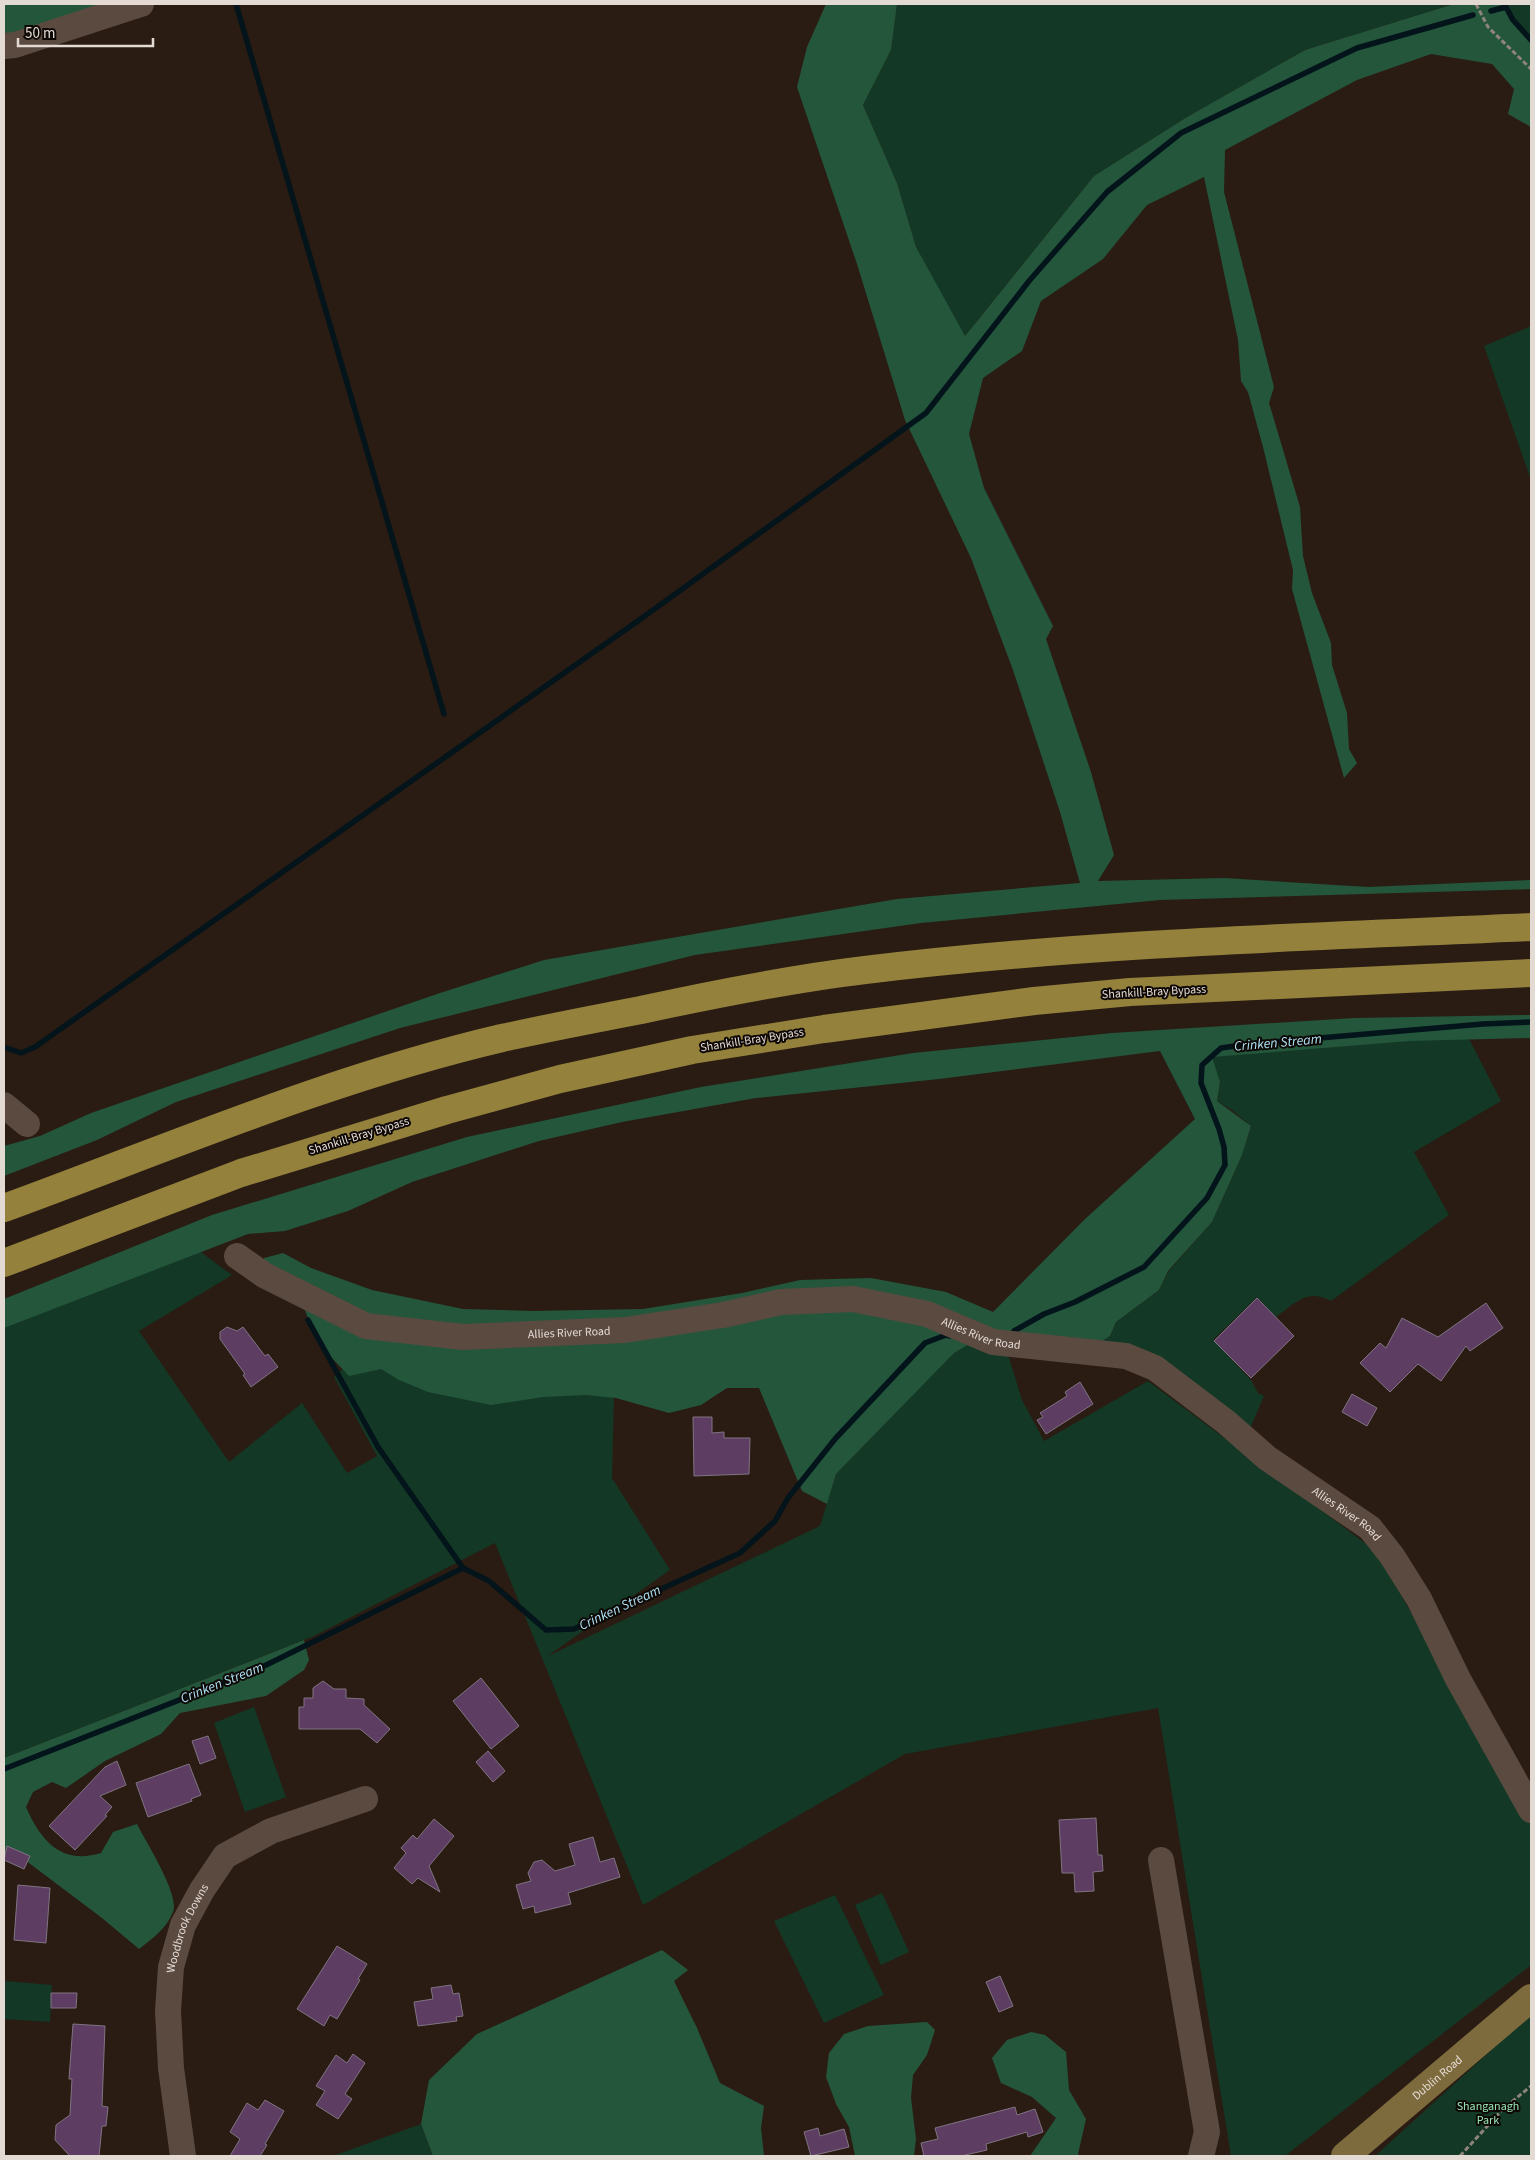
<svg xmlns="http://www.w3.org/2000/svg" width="1535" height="2160" viewBox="0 0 1535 2160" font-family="'Source Sans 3',sans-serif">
<rect width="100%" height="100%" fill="#2a1c13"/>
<!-- green -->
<path fill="#133825" d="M897 4H1454L1305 50 1187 117 1094 176 964 337 916 247 897 183 863 105 891 50Z
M1502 4H1531V44L1510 20Z
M1531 326V480L1484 346Z
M1465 1031 1501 1101 1414 1152 1449 1215 1331 1301C1307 1288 1295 1303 1276 1317L1257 1297 1213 1340 1251 1380 1258 1393 1264 1396 1249 1431 1099 1343 1110 1336 1116 1322 1159 1290 1168 1272 1212 1222 1242 1155 1251 1126 1232 1110 1217 1101 1220 1082 1160 1051Z
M187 1242 232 1275 139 1331 229 1462 302 1403 347 1473 377 1456 334 1377 375 1341 615 1353 612 1478 670 1570 546 1657 820 1526 836 1474 969 1337 1007 1351 1022 1400 1044 1441 1148 1381 1377 1552 1531 1826V1965L1285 2156H1231L1158 1708 905 1754 643 1905 495 1543 314 1636 4 1758V1316Z
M254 1707 286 1797 245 1812 214 1723Z
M882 1893 909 1952 881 1965 855 1905Z
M835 1895 884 1995 824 2023 774 1921Z
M5 1981 52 1985 50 2022 4 2019Z
M1531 2016V2156H1375L1519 2025Z
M421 2124 433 2156H333Z"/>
<!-- forest -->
<path fill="#24563c" d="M4 4H107L4 36Z
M826 4H897L891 50 863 105 897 183 916 247 965 336 1094 176 1187 117 1305 50 1454 4H1502L1510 20 1531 44V127L1508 114 1514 89 1492 64 1431 54 1357 80 1225 150 1224 192 1274 387 1269 403 1300 507 1303 556 1312 593 1331 643 1332 665 1347 713 1349 749 1357 763 1344 778 1292 589 1293 570 1263 447 1248 392 1241 381 1238 340 1204 177 1147 205 1103 259 1041 301 1022 351 983 378 969 434 984 488 1053 626 1046 639 1091 772 1114 855 1098 881 1224 878 1368 887 1531 880V889L1160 900 921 923 695 955 400 1028 176 1102 97 1140 4 1176V1146L40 1136 91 1113 440 993 544 960 897 899 1080 883 1060 812 1013 670 971 558 905 420 857 264 797 87 807 47Z
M1531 1015V1038L1410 1041 1212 1057 1220 1082 1217 1101 1251 1126 1242 1155 1212 1222 1168 1271 1159 1290 1116 1322 1110 1336 1099 1343 969 1344 954 1353 836 1474 827 1504 802 1491 759 1388H727L701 1405 669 1413 616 1398 586 1395 543 1397 491 1405 428 1392 399 1380 381 1369 349 1376 329 1355 311 1327 304 1307 263 1269 264 1258 283 1253 311 1268 372 1290 463 1309 532 1311 643 1309 742 1293 800 1280 871 1278 946 1292 993 1312 1085 1219 1195 1119 1160 1051 939 1079 756 1098 622 1122 539 1141 412 1182 348 1211 285 1231 248 1234 4 1328V1299L212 1215 467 1137 701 1087 913 1053 1112 1033 1354 1018Z
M304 1640 309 1660 304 1670 266 1696 180 1713 161 1734 105 1761 66 1788 52 1782 33 1792 26 1807C41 1841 61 1865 101 1853L113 1832 137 1824C146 1842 180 1895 173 1912 166 1929 153 1938 139 1949L102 1918 13 1851 4 1857V1758Z
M662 1950 688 1970 674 1981 697 2028 720 2083 764 2106 761 2128 764 2156H433L421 2124 429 2080 477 2034Z
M927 2022 935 2030 927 2055 913 2075 911 2098 916 2139 914 2156H855L849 2127 836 2104 826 2077 829 2053 844 2034 868 2026Z
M1031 2032 1045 2035 1066 2052 1069 2090 1086 2119 1078 2154 1080 2156H1030L1056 2118 1032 2097 1001 2083 992 2058 1007 2040Z"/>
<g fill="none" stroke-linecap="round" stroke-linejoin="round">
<!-- stream -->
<path stroke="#03141b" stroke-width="5.5" d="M236 4 444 714
M1491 11 1506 7 1513 20 1531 40
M4 1047 21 1053 35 1047 642 618 926 413 1029 281 1107 192 1181 133 1357 48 1473 15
M308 1320 378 1447 463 1568
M1014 1331 1044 1314 1075 1302 1144 1267 1207 1198 1225 1165 1224 1147 1219 1129 1201 1083 1202 1065 1221 1048 1249 1044 1483 1024 1531 1022
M4 1769 258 1669 463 1568 489 1581 546 1630 574 1629 740 1553 775 1521 788 1498 835 1439 925 1343 946 1335 950 1336"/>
</g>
<!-- building -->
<path fill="#5d3e62" stroke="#807382" d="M1257 1298 1294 1336 1251 1378 1214 1341Z
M1486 1303 1503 1328 1470 1351 1466 1346 1441 1381 1418 1364 1390 1392 1360 1363 1380 1343 1386 1348 1402 1318 1438 1337Z
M227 1327 237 1331 243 1327 265 1356 268 1354 278 1367 251 1387 243 1375 245 1374 220 1339V1332Z
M1080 1382 1093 1404 1046 1434 1037 1420 1043 1417 1040 1413 1067 1396 1065 1392Z
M1352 1394 1377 1408 1367 1426 1342 1412Z
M693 1417H712V1433L724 1432V1438H750L749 1474 694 1476Z
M481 1678 519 1726 491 1749 453 1701Z
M323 1681 334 1689H346V1698L364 1699V1705L390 1729 377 1743 360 1729H299V1707H304V1698H313V1688Z
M208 1736 216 1758 200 1764 192 1741Z
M488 1751 505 1771 493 1782 476 1762Z
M117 1761 126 1785 100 1796 112 1807 105 1815 107 1816 75 1850 49 1826 105 1767Z
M189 1764 201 1795 191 1799 192 1801 148 1817 136 1783Z
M1096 1818 1098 1855H1102L1103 1871 1093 1872 1094 1891 1075 1892 1074 1873H1062L1059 1820Z
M434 1819 454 1836 429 1866 440 1892 418 1878 412 1884 394 1868 406 1853 401 1848 413 1835 417 1839Z
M593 1837 600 1862 614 1858 620 1877 568 1893 571 1904 535 1913 534 1906 523 1909 516 1885 531 1881 528 1873 534 1862 542 1860 555 1871 575 1865 569 1844Z
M7 1846 30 1856 24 1869 4 1860Z
M18 1885 50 1888 46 1943 14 1940Z
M337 1946 367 1964 358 1979 360 1980 337 2019 330 2015 324 2026 297 2009Z
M1000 1976 1013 2006 999 2012 986 1982Z
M451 1985 453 1994 459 1993 463 2016 456 2017 457 2021 418 2026 414 2002 433 1999 431 1988Z
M51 1993H77L76 2008H51Z
M73 2024 105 2026 102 2106 108 2107 106 2126H102L99 2156H70L55 2140 56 2125 70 2115 72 2079H69Z
M353 2054 365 2063 345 2094 352 2099 338 2119 316 2105 325 2091 316 2086 336 2055 347 2063Z
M265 2100 284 2111 265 2144 267 2145 260 2156H230L240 2139 230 2132 247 2103 258 2110Z
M1015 2107 1017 2115 1035 2109 1043 2132 1028 2137 1027 2132 986 2144 987 2150 961 2156H924L921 2143 938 2139 935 2128Z
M818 2128 820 2136 844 2129 849 2147 811 2156 804 2132Z"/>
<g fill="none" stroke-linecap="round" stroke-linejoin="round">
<!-- path -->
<path stroke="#8f847c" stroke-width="3" stroke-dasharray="5 2.5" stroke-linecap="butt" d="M1476 4 1488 27 1531 69
M1460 2156 1503 2109 1531 2086"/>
<!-- minor -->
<g stroke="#5a4a40" stroke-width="26">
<path d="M4 46 15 45 141 4"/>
<path d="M4 1105 27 1124"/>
<path id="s1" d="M237 1256 264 1275 366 1326 463 1337 625 1330 723 1315 781 1302 853 1299 927 1314 993 1342 1126 1356 1155 1368 1226 1422 1267 1458 1370 1528 1392 1556 1419 1599 1458 1679 1531 1810"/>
<path d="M1161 1860 1207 2132 1201 2156"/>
<path id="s2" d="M183 2156 171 2068 168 2011 171 1967 183 1925 202 1890 225 1856 271 1831 365 1799"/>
</g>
<!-- major -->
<path stroke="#7d6b3e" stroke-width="28" id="s3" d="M1345 2156 1531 1998"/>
<!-- highway -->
<path stroke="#94813c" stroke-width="28" d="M4 1208C168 1148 331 1078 502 1038 548 1028 594 1019 641 1010 715 994 790 979 865 970 1086 943 1309 937 1531 927
M4 1263 241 1173 447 1110 560 1079 692 1050 824 1029 1034 1001 1130 992 1531 973"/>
</g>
<g text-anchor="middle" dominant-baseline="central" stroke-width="4" stroke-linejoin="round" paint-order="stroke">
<!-- street labels -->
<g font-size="12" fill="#e4dad4" stroke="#0e0805">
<text transform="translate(1154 992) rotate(-3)">Shankill-Bray Bypass</text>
<text transform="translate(752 1040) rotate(-9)">Shankill-Bray Bypass</text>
<text transform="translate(359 1136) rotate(-17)">Shankill-Bray Bypass</text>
<text stroke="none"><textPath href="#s1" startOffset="771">Allies River Road</textPath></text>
<text stroke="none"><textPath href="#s1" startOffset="351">Allies River Road</textPath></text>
<text stroke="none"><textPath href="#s1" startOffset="1191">Allies River Road</textPath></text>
<text stroke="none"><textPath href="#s2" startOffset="232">Woodbrook Downs</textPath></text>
<text stroke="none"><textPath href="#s3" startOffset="121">Dublin Road</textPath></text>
</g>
<!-- park labels -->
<g font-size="12" fill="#96e4b6" stroke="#0e0805">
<text x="1488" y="2106">Shanganagh<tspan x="1488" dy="14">Park</tspan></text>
</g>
<!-- water labels -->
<g font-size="14" font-style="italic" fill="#aee1f6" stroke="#0e0805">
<text transform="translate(1278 1043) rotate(-5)">Crinken Stream</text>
<text transform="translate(620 1608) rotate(-25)">Crinken Stream</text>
<text transform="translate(222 1683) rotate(-22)">Crinken Stream</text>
</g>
</g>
<!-- border -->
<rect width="1535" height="2160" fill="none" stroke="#e4dad4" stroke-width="10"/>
<!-- scale -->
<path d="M18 38v8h135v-8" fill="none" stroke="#e4dad4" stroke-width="2.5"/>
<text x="25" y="38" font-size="15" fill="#e4dad4" stroke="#0e0805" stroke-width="4" paint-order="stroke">50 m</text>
</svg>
